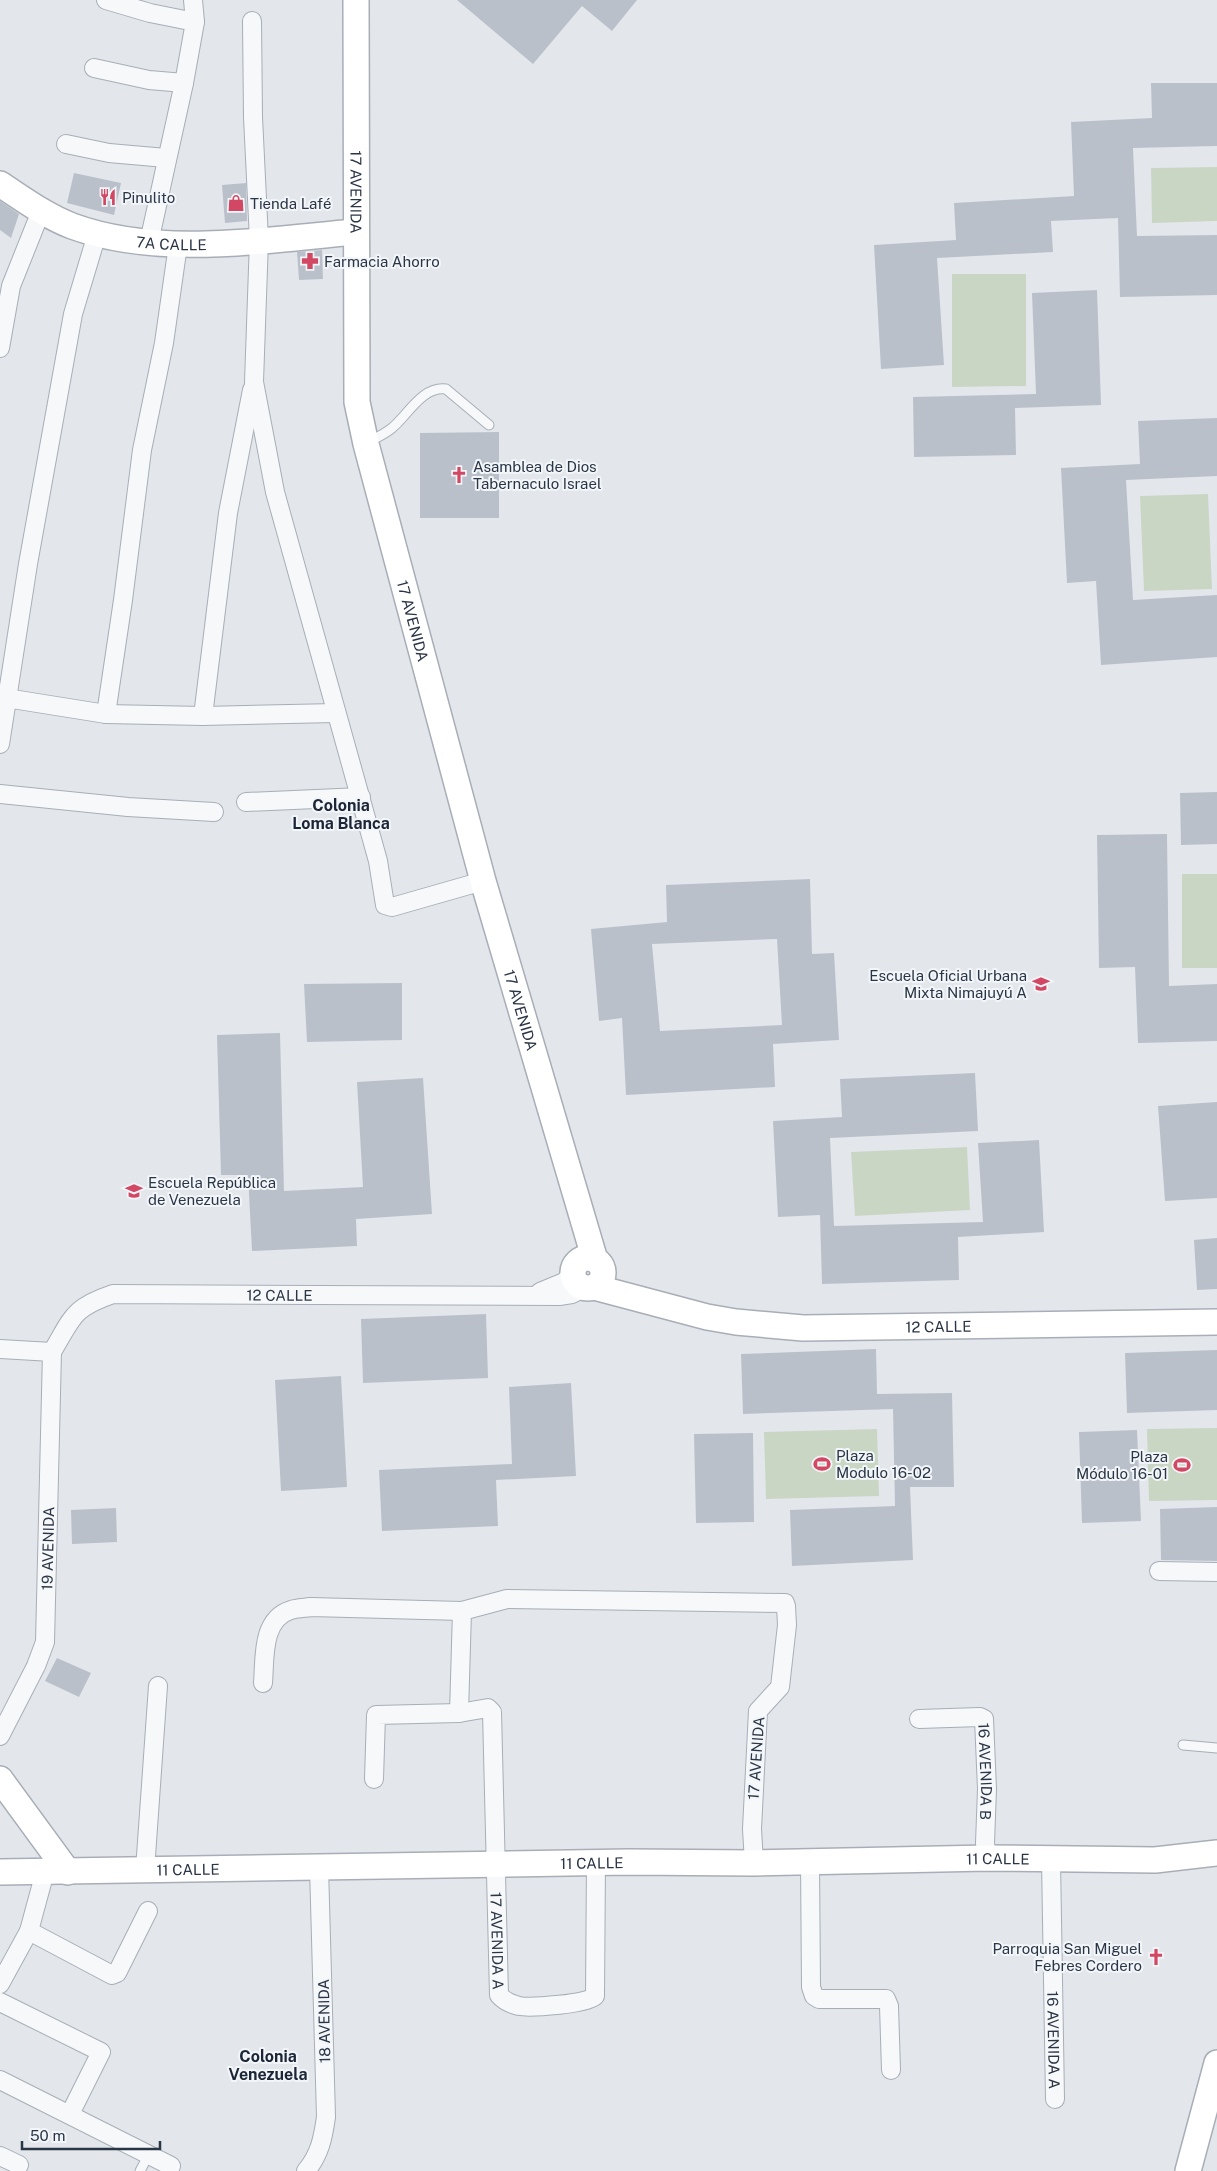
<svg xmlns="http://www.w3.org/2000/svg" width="1217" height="2171" viewBox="0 0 1217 2171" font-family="'Public Sans',sans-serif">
<rect width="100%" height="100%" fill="#e3e7ec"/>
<!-- green -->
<path fill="#cad6c4" d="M1217 167V221L1152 223 1151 168Z
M952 274H1026V386L952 387Z
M1208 494 1212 589 1144 591 1140 496Z
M1182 874H1217V968H1182Z
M967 1147 970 1210 855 1216 851 1152Z
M1217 1428V1500L1149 1501 1147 1429Z
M877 1429 879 1496 766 1499 764 1432Z"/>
<!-- building -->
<path fill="#bac0ca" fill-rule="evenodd" d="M457 0H637L612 31 582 6 533 64Z
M1151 83H1217V146L1133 148 1137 236 1217 235V295L1120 297 1118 218 1051 221 1053 252 937 258 944 365 881 369 874 245 956 240 954 203 1074 196 1071 122 1152 118Z
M74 173 121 183 114 215 67 203Z
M246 183 247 221 225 223 222 185Z
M0 201 19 214 11 238 0 230Z
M322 250 323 279 299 280 297 252Z
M1097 290 1101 405 1015 408 1016 455 914 457 913 397 1036 394 1032 293Z
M1217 418V476L1126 480 1133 600 1217 595V657L1101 665 1096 581 1067 583 1061 468 1140 464 1138 421Z
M499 432V518H420V433Z
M1217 792V844L1181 845 1180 793Z
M1167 834 1169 986 1217 984V1041L1138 1043 1135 967 1099 968 1097 835Z
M810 879 812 954 834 953 839 1040 773 1044 775 1087 626 1095 622 1018 599 1021 591 929 667 922 666 885ZM777 939 782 1025 660 1031 652 944Z
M402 983V1040L307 1042 304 984Z
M280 1033 284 1191 363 1187 357 1082 423 1078 432 1214 356 1219 357 1246 252 1251 248 1175H221L217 1035Z
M975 1073 978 1131 830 1138 834 1226 983 1222 978 1143 1039 1140 1044 1232 958 1237 959 1280 822 1284 820 1215 778 1217 773 1121 842 1117 840 1079Z
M1217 1102V1198L1165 1201 1158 1106Z
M1217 1238V1289L1197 1290 1194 1240Z
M486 1314 488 1378 363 1383 361 1319Z
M876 1349 877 1394 952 1393 954 1487H910L913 1560 792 1566 790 1510 895 1506 893 1409 743 1414 741 1354Z
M1217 1350V1410L1127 1413 1125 1353Z
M341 1376 347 1487 281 1491 275 1380Z
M571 1383 576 1476 496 1480 498 1526 382 1531 379 1470 512 1464 509 1387Z
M1137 1430 1141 1521 1082 1523 1079 1432Z
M753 1433 754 1522 696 1523 694 1434Z
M1217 1507V1561L1161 1560 1160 1509Z
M116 1508 117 1542 72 1544 71 1510Z
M57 1658 91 1673 79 1697 45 1681Z"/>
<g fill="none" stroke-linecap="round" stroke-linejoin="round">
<!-- lane casing -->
<g stroke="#a8aeb7" stroke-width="11">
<path id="lane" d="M368 442C376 438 385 434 392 428 408 415 422 386 446 389L489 425
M1183 1745 1217 1748
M140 2171 149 2154"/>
</g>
<!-- street casing -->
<g stroke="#a8aeb7" stroke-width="20">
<g id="street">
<path d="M106 0 150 13 195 22"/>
<path d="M252 21 253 117 259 240 254 382 275 492 378 861 385 905 392 907 483 881"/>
<path d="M94 68 149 80 184 83"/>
<path d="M66 144 109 153 166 158"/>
<path d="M149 242 184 83 195 22 193 0"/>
<path d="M0 348 11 286 41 211"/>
<path d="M6 698 106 714 203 716 336 713"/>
<path d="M106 714 123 600 142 450 164 343 178 245"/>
<path d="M203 716 228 513 252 390"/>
<path d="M0 744 28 564 73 314 97 234"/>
<path d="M0 794 128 807 214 812"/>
<path d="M246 802 361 797"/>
<path d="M540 1292 564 1282 573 1274"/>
<path d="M0 1349 52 1352"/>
<path id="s1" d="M52 1352C73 1317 72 1308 113 1294L559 1296 572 1294 584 1288"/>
<path d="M1159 1571 1217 1572"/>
<path d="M263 1683C265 1659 261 1619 291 1610 297 1608 304 1608 311 1607L462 1611 507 1599 785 1603 786 1606 787 1625 780 1687 758 1711 752 1829 754 1863"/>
<path d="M459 1713 462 1611"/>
<path id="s2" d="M919 1719 980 1717 984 1719 987 1789 985 1843 987 1858"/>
<path id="s3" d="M0 1736 36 1666 45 1642 52 1352"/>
<path id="s4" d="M374 1779 376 1715 459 1713 488 1708 492 1712 499 1995C504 2001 511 2004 519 2006 530 2008 590 2004 595 1996L596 1862"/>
<path id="s5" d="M1051 1860 1055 2099"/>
<path d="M810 1862 811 1987 814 1996 819 1999H886L889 2006 891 2070"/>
<path d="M145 1870 158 1686"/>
<path d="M43 1872 42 1883 29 1931 112 1975 117 1973 148 1911"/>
<path d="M0 1984 29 1931"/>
<path d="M0 2002 101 2052 70 2114"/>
<path d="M0 2080 171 2166"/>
<path d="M0 2156 19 2165"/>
<path d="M306 2171C320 2154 323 2138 326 2117L319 1867"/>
</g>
</g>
<!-- secondary casing -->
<g stroke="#a8aeb7" stroke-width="28">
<g id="secondary">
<path id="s6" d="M356 0 357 402 366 444 483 881 595 1260"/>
<path id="s7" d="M0 184C23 199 46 216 72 226 159 258 265 240 355 232"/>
<circle cx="588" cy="1273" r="15"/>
<path id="s8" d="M594 1287 707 1317 736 1322 803 1328 1217 1322"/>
<path d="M0 1779 68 1872"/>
<path id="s9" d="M0 1872 629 1862 754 1863 987 1858 1155 1860 1217 1853"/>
<path d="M1188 2171 1217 2063"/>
</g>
</g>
<!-- lane -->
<use href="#lane" stroke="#f6f8fa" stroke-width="9"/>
<!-- street -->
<use href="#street" stroke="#f6f8fa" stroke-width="18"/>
<!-- secondary -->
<use href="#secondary" stroke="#fff" stroke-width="25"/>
</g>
<!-- icons -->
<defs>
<g id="restaurant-bare" transform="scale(1.35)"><path d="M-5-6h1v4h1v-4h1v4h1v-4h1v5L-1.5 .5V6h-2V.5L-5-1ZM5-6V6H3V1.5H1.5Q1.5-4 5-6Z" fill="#d24763" stroke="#f3f6f9" stroke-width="2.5" paint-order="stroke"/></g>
<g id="shop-bare" transform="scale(1.35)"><path d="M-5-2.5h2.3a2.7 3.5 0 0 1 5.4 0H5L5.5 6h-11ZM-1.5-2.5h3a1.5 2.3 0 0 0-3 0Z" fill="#d24763" stroke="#f3f6f9" stroke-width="2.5" paint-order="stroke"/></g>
<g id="pharmacy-bare" transform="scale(1.35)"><path d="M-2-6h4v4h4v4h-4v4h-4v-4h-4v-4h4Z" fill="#d24763" stroke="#f3f6f9" stroke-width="2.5" paint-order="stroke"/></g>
<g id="church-bare" transform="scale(1.35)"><path d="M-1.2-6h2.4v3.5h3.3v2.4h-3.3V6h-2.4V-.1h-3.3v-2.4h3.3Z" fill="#d24763" stroke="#f3f6f9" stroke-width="2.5" paint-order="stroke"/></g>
<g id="school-bare" transform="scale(1.35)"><path d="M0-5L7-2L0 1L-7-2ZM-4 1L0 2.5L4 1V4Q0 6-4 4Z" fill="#d24763" stroke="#f3f6f9" stroke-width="2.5" paint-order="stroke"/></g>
<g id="stadium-bare" transform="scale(1.35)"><path d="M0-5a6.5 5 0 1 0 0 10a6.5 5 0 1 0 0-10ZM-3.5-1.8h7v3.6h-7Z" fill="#d24763" stroke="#f3f6f9" stroke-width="2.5" paint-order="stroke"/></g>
</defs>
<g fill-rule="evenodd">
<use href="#restaurant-bare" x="108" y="197"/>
<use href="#shop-bare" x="236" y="203"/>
<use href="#pharmacy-bare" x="310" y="261"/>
<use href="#church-bare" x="459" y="475"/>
<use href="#school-bare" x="1041" y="984"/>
<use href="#school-bare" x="134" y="1191"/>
<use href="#stadium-bare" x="822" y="1464"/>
<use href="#stadium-bare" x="1182" y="1465"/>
<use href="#church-bare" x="1156" y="1957"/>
</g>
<g text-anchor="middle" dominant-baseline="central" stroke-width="4" stroke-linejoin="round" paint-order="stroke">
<!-- street labels -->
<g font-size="15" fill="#2a3545" stroke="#f3f6f9">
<text stroke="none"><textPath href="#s6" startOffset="192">17 AVENIDA</textPath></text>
<text stroke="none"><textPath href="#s7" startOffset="185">7A CALLE</textPath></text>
<text stroke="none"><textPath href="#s6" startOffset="628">17 AVENIDA</textPath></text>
<text stroke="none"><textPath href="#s6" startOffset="1032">17 AVENIDA</textPath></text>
<text stroke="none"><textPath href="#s1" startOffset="254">12 CALLE</textPath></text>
<text stroke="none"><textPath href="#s8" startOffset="349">12 CALLE</textPath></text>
<text stroke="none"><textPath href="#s3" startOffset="198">19 AVENIDA</textPath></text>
<text transform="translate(756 1758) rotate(-86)">17 AVENIDA</text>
<text stroke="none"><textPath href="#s2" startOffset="118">16 AVENIDA B</textPath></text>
<text stroke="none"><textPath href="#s9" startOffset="998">11 CALLE</textPath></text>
<text stroke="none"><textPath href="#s9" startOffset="592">11 CALLE</textPath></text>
<text stroke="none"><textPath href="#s9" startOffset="188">11 CALLE</textPath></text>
<text stroke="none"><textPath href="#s4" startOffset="411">17 AVENIDA A</textPath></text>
<text transform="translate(324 2021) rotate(-91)">18 AVENIDA</text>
<text stroke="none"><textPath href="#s5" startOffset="180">16 AVENIDA A</textPath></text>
</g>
<!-- poi labels -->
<g font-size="15" fill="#2a3545" stroke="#f3f6f9" text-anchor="start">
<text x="122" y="197">Pinulito</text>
<text x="250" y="203">Tienda Lafé</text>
<text x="324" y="261">Farmacia Ahorro</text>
<text x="473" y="466">Asamblea de Dios<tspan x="473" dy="17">Tabernaculo Israel</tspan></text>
<text x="1027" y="975" text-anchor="end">Escuela Oficial Urbana<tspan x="1027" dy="17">Mixta Nimajuyú A</tspan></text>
<text x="148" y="1182">Escuela República<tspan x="148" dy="17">de Venezuela</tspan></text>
<text x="836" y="1455">Plaza<tspan x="836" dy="17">Modulo 16-02</tspan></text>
<text x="1168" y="1456" text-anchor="end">Plaza<tspan x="1168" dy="17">Módulo 16-01</tspan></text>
<text x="1142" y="1948" text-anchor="end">Parroquia San Miguel<tspan x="1142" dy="17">Febres Cordero</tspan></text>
</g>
<!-- neighbourhood labels -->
<g font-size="16" font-weight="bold" fill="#1d2636" stroke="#f3f6f9">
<text x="341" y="805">Colonia<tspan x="341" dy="18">Loma Blanca</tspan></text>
<text x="268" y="2056">Colonia<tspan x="268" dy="18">Venezuela</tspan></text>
</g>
</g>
<!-- scale -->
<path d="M22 2141v8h138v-8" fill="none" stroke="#2a3545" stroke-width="2.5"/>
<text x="30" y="2141" font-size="15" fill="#2a3545" stroke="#f3f6f9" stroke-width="4" paint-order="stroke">50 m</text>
</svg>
